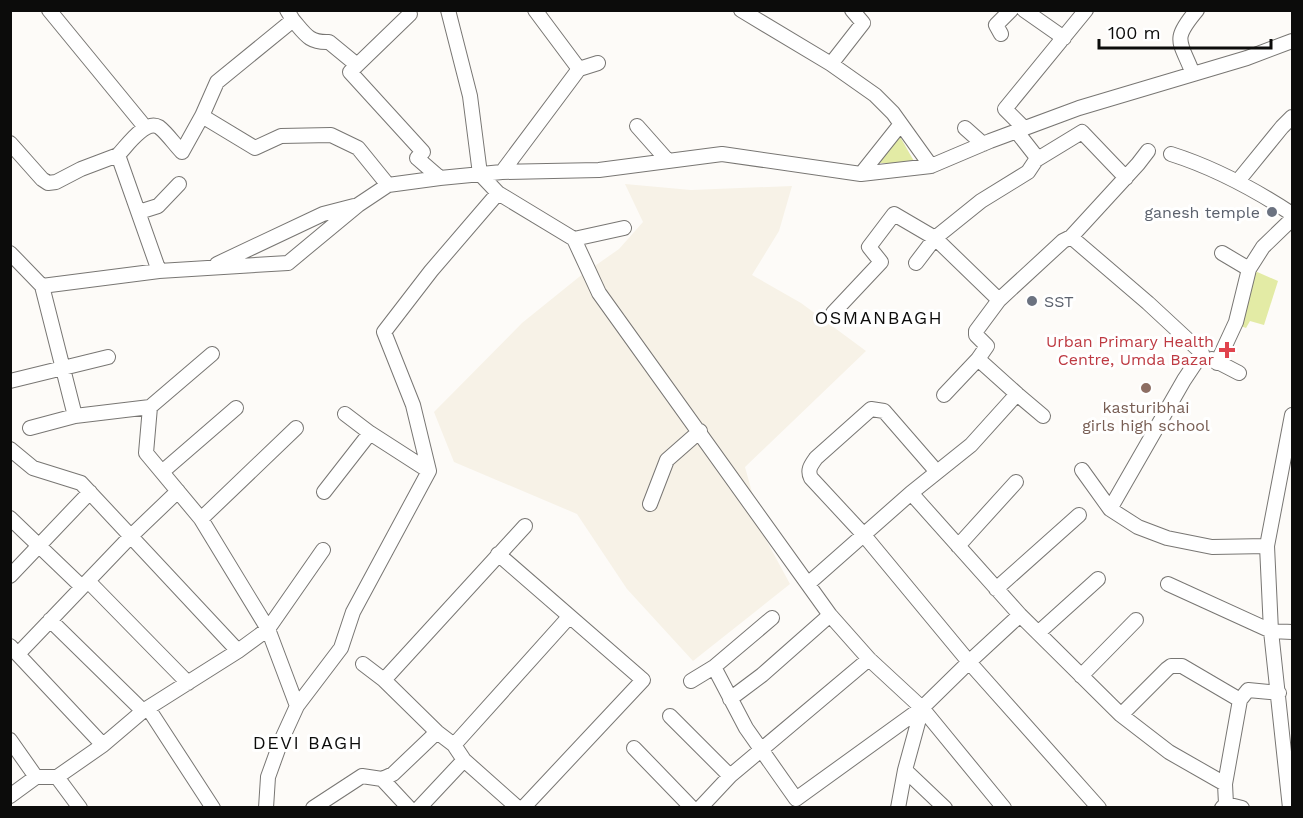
<svg xmlns="http://www.w3.org/2000/svg" width="1303" height="818" viewBox="0 0 1303 818" font-family="'Work Sans',sans-serif">
<rect width="100%" height="100%" fill="#fdfbf8"/>
<!-- built -->
<path fill="#f7f2e7" d="M625 184 691 190 792 186 779 231 752 275 801 303 866 351 745 467 764 536 790 584 693 661 627 589 577 514 454 462 434 412 522 323 579 277 619 249 643 222Z"/>
<!-- green -->
<path fill="#e3eba5" d="M894 126 915 163H865Z
M1255 271 1278 281 1264 325 1250 321 1246 328 1238 325Z"/>
<g fill="none" stroke-linecap="round" stroke-linejoin="round">
<!-- minor casing -->
<g stroke="#787673" stroke-width="16">
<path id="minor" d="M49 10 145 127
M287 10 293 20 217 82 202 116 255 148 281 136 331 135 358 148 388 185
M448 10 470 96 480 174 498 193 574 239 599 293 830 615 869 659 922 708 1004 808
M741 10 831 64 875 95 893 113 931 166
M1024 10 1064 38
M410 14 350 72 423 152 417 158 440 178
M293 20C305 34 309 43 329 42L357 65
M1001 34 996 25 1011 10
M831 64 863 23 852 10
M579 69 598 63
M1193 74C1180 40 1171 41 1197 10
M637 126 668 161
M965 128 983 144
M1024 128 1005 109 1086 10
M10 143 42 179 48 183 56 182 81 169 118 155 159 271
M1171 154C1215 168 1254 189 1292 214
M118 155C127 146 145 119 159 127 167 133 175 145 182 152L202 116
M1036 160 1082 132 1126 178
M502 172 579 69 535 10
M861 174 900 125
M1238 181 1282 127 1292 117
M139 212 158 206 179 184
M1071 237 1138 164 1148 151
M574 239 624 228
M10 253 42 286 159 271 288 263 358 205 388 185 440 178 502 172 599 170 722 154 861 174 931 166 990 141 1079 108 1247 58 1292 41
M1222 253 1249 269
M916 263 935 238 999 300 1063 241 1071 237 1148 303 1202 353 1184 380 1110 509
M217 264 323 214 354 206
M42 286 75 416
M833 313 881 262 869 247 894 214 935 238 981 201 1028 172 1036 160 1035 155 1017 132
M212 354 150 407 146 453 201 519 268 629 297 706
M1212 359 1239 373
M1217 363 1236 322 1249 269 1263 247 1292 219
M10 381 108 357
M1017 394 1043 416
M944 395 978 359
M345 414 370 433 429 471
M30 428 75 416 150 407
M10 449 33 468 81 483 238 651
M1082 470 1110 509 1138 527 1167 538 1212 547 1267 546
M162 472 236 408
M937 472 884 411 871 409 816 458C811 465 807 470 811 478L863 534 969 662 1099 808
M324 492 370 433
M911 493 1020 615 1121 715 1169 752 1225 784
M650 504 667 460 700 431
M10 518 82 587
M201 519 296 428
M958 546 1016 482
M498 554 643 680 523 808
M10 576 90 492
M88 581 188 683
M809 583 911 493 971 445 1017 394 978 359 987 346 976 335V331L999 300
M1168 584 1271 631 1292 632
M996 589 1079 515
M50 620 143 711
M1038 633 1098 579
M10 646 103 745
M18 654 130 537 178 491
M363 664 384 680 437 732 454 745 464 760 518 808
M714 667 746 728 796 799 922 708 969 662 1020 615
M1081 676 1136 620
M384 680 525 526
M691 681 714 667 772 618
M730 699 762 675 830 615
M148 708 213 808
M1121 715 1167 669 1171 666H1182L1240 700
M670 716 730 776
M10 740 36 777
M454 745 569 617
M634 748 692 808
M905 770 945 808
M57 777 80 808
M382 779 409 808
M10 796 36 777H57L103 745 143 711 238 651 268 629 323 550
M1226 804 1242 808
M266 808 268 777 281 741 297 706 341 648 353 612 429 471 413 405 384 332 431 271 498 193
M313 808 362 776 382 779 393 774 437 732
M419 808 464 760
M700 808 730 776 869 659
M898 808 905 770 922 708
M1222 808 1226 804 1225 784 1240 700 1248 690 1279 693
M1290 808 1271 631 1267 546 1292 415"/>
</g>
<!-- minor -->
<use href="#minor" stroke="#fff" stroke-width="14"/>
</g>
<!-- markers -->
<g fill="#6b7280" stroke="#fff" stroke-width="2">
<circle cx="1272" cy="212" r="6"/>
<circle cx="1032" cy="301" r="6"/>
</g>
<path fill="#e0444e" stroke="#fff" stroke-width="2" d="M1224 341h6v6h6v6h-6v6h-6v-6h-6v-6h6z"/>
<circle fill="#8d6e63" stroke="#fff" stroke-width="2" cx="1146" cy="388" r="6"/>
<g text-anchor="middle" dominant-baseline="central" stroke-width="6" stroke-linejoin="round" paint-order="stroke">
<!-- worship labels -->
<g font-size="16" fill="#5b616d" stroke="#fff" text-anchor="end">
<text x="1260" y="212">ganesh temple</text>
<text x="1044" y="301" text-anchor="start">SST</text>
</g>
<!-- health labels -->
<g font-size="16" fill="#be3a42" stroke="#fff" text-anchor="end">
<text x="1214" y="341">Urban Primary Health<tspan x="1214" dy="18">Centre, Umda Bazar</tspan></text>
</g>
<!-- education labels -->
<g font-size="16" fill="#785e54" stroke="#fff">
<text x="1146" y="407">kasturibhai<tspan x="1146" dy="18">girls high school</tspan></text>
</g>
<!-- neighbourhood labels -->
<g font-size="18" letter-spacing="1.5" fill="#0c0c0b" stroke="#fff">
<text x="879" y="317">OSMANBAGH</text>
<text x="308" y="742">DEVI BAGH</text>
</g>
</g>
<!-- border -->
<rect width="1303" height="818" fill="none" stroke="#0c0c0b" stroke-width="24"/>
<!-- scale -->
<path d="M1099 39v9h172v-9" fill="none" stroke="#0c0c0b" stroke-width="3"/>
<text x="1108" y="39" font-size="18" fill="#0c0c0b" stroke="#ffffff" stroke-width="4.5" paint-order="stroke">100 m</text>
</svg>
